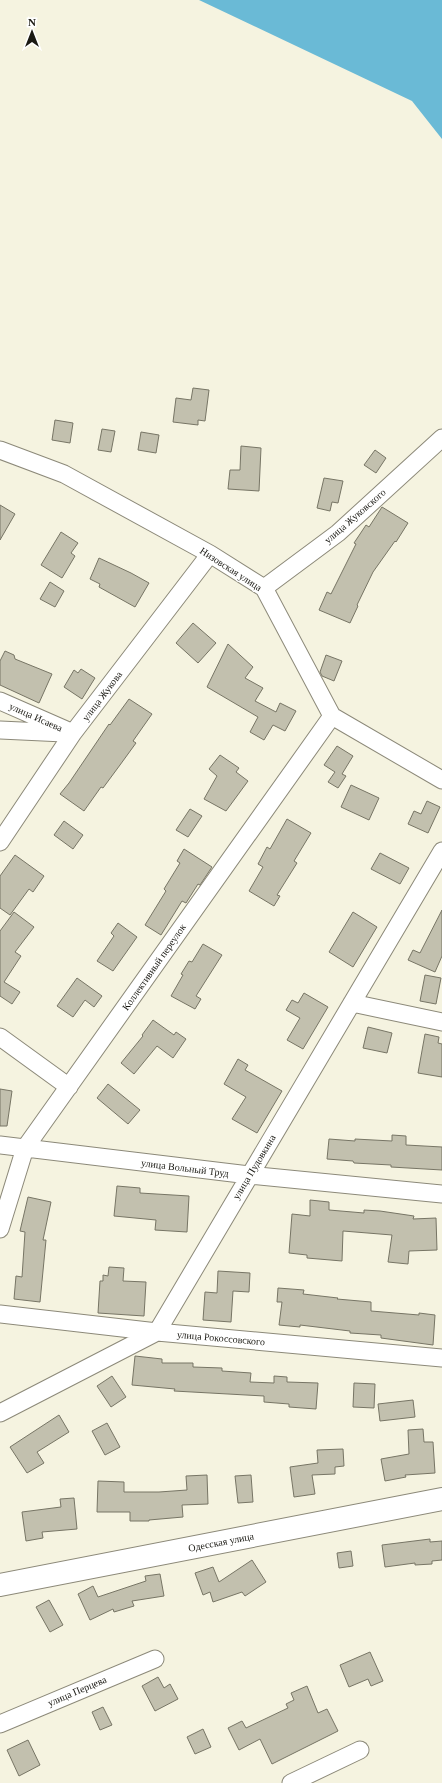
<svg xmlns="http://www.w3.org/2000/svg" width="442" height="1783" viewBox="0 0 442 1783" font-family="'Times New Roman',serif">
<rect width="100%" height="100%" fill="#f5f3e0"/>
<!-- water -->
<path fill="#6abad6" d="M199 0H442V139L412 101Z"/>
<!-- building -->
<path fill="#c2c0ae" stroke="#777565" d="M193 388 209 390 205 421 198 420V425L173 422 176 398 191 400Z
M55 420 73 423 70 443 52 440Z
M102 429 115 431 111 452 98 450Z
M141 432 159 435 156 453 138 450Z
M241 446 261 448 259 491 228 489 230 470H240Z
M375 450 386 458 376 473 364 465Z
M324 478 343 481 338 503 332 502 330 511 317 508Z
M0 505 15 514 0 540Z
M382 507 408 523 396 542 395 541 373 572 357 605 358 606 350 623 319 610 327 592 331 594 356 544 354 543 366 525 369 527Z
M61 532 78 543 71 553 75 556 62 578 41 565Z
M99 558 131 573 149 583 135 607 99 587 100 584 90 579Z
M50 582 64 591 55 607 40 599Z
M193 623 216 643 198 663 176 643Z
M228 644 253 667 245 678 263 688 255 701 276 712 280 703 296 711 285 731 273 725 264 740 250 732 258 717 207 687Z
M5 651 14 655 15 659 52 674 39 703 0 685V661Z
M326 655 342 661 334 681 322 676 320 672Z
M81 669 95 678 82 699 64 687 74 670 78 673Z
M129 699 152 714 133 741 136 743 120 765 103 788 101 787 84 811 60 794 69 783 109 724 110 725Z
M337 746 353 756 342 774 346 776 338 788 328 782 335 772 324 765Z
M220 755 239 768 236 772 248 781 226 811 204 799 217 776 209 769Z
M351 785 379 798 369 820 341 807Z
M427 801 440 807 428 833 408 824 414 811 421 814Z
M190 809 202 816 188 837 176 830Z
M287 819 311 833 294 861 297 863 277 895 280 896 274 906 249 891 263 867 258 864 267 847 270 849Z
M64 821 83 835 73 849 54 835Z
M184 849 212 867 200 885 198 884 186 903 182 901 161 935 145 925 166 891 164 889 180 863 177 861Z
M380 853 409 868 400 884 371 869Z
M15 855 44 876 33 892 29 889 10 915 0 908V876Z
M442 910V956L435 972 408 960 413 950 420 953Z
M14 912 34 927 15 952 21 956 4 982 20 992 12 1004 0 996V931Z
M353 912 377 927 353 967 329 952Z
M118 923 137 937 113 971 97 961 114 936 111 933Z
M203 944 222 955 196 996 201 999 195 1009 171 996 183 975 181 974 189 961 192 962Z
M425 975 441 978 436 1004 420 1001Z
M77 978 102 996 94 1007 85 1000 73 1017 57 1006Z
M304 993 328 1007 303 1049 287 1040 300 1018 286 1010 292 1000 298 1003Z
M153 1020 174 1035 176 1032 186 1039 173 1058 157 1046 134 1074 121 1063 143 1036 142 1035Z
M368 1027 392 1033 387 1053 363 1048Z
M425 1034 439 1037 438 1043 442 1044V1077L418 1073Z
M238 1059 248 1065 245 1070 282 1091 257 1133 232 1119 246 1097 224 1084Z
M108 1084 140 1110 128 1124 97 1098Z
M0 1089 12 1091 7 1126H0Z
M392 1135 406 1136V1145L442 1147V1170L391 1167V1165L354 1163 353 1161 327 1159 329 1139 355 1141V1139L392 1141Z
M117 1186 140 1188V1193L189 1196 187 1232 155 1230 156 1220 114 1216Z
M28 1197 51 1202 43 1240H46L40 1302 14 1299 16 1276 22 1277 25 1232 20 1231Z
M310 1200 329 1202V1210L364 1213V1210L380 1211 414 1216 413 1219 436 1218 437 1250 409 1251 408 1264 388 1262 392 1235 343 1231 342 1261 307 1258V1255L289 1253 292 1214 310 1216Z
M109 1267 124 1268 123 1281 146 1282 144 1316 98 1313 100 1281H103V1275L108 1276Z
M218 1271 250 1273 249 1292 233 1291 231 1322 203 1320 205 1292 217 1293Z
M278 1288 304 1290 303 1294 338 1298 337 1299 371 1302V1311L419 1315V1313L435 1315 433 1345 381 1338V1335L350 1333V1331L300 1325V1327L279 1325 282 1302H277Z
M135 1356 162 1359V1363H193V1367L222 1368V1371L251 1373 250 1382 274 1383V1376L287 1377V1382L318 1383 316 1409 289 1407V1404L264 1402V1396L174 1391 175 1389 132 1385Z
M112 1376 126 1397 111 1407 97 1386Z
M354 1383 375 1384 374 1408 353 1407Z
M413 1400 415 1417 380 1421 378 1404Z
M59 1415 69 1432 37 1452 44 1463 27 1473 10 1447Z
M107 1423 120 1447 105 1455 92 1431Z
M423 1429 424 1442H433L435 1473 405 1475 406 1477 385 1481 381 1459 409 1454 408 1430Z
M343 1449 344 1466 335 1467V1474L312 1475 315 1494 294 1497 290 1467 318 1463 317 1450Z
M207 1475 208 1504 182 1505 183 1517 149 1520V1521H130V1512H97L98 1481 124 1482V1492H159L187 1490 186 1476Z
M251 1475 253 1502 238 1503 235 1476Z
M74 1498 77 1529 42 1532 43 1538 26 1541 22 1512 61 1507 60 1499Z
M430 1539V1542L442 1541V1560L432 1561V1564L415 1565V1563L385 1567 382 1545Z
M351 1551 353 1566 339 1568 337 1553Z
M252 1560 266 1582 245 1596 242 1592 213 1602 210 1592 203 1595 195 1573 213 1567 219 1582Z
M160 1574 164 1596 132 1601 134 1606 114 1612 113 1609 90 1620 78 1594 93 1586 98 1597 146 1581 145 1576Z
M49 1600 63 1625 50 1632 36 1607Z
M370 1652 383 1681 371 1686 368 1679 349 1687 340 1665Z
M158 1677 164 1688 170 1684 178 1699 155 1711 142 1686Z
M307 1686 318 1713 327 1709 338 1731 272 1764 260 1739 239 1750 228 1728 242 1721 246 1728 288 1708 286 1704 294 1700 291 1693Z
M103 1707 112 1725 100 1730 92 1712Z
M203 1729 211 1747 195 1754 187 1737Z
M28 1740 40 1765 19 1776 7 1750Z"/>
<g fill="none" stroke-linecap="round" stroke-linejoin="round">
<!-- street casing -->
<g stroke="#8c8979" stroke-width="19">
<path id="street" d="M0 450 64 474 210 554 264 588 332 716 442 780
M264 588 338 533 442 438
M0 701 73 733
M0 730 64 733
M0 842 73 733 210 554
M352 1003 442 1022
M0 1037 69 1087
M0 1145 249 1175 442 1194
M0 1229 25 1148 332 716
M0 1314 157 1332 442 1358
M0 1413 157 1332 442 851
M0 1724 155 1659
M291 1783 360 1750"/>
</g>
<!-- secondary casing -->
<g stroke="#8c8979" stroke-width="24">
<path id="secondary" d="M0 1585 442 1499"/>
</g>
<!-- street -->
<use href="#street" stroke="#fff" stroke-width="17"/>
<!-- secondary -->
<use href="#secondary" stroke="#fff" stroke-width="22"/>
</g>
<g text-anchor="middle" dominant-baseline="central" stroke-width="3" stroke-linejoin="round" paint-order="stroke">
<!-- street labels -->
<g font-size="10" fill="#1a1913" stroke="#fff">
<text transform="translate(355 516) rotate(-41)">улица Жуковского</text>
<text transform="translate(231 569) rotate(33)">Низовская улица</text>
<text transform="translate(102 696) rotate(-53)">улица Жукова</text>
<text transform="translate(36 717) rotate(24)">улица Исаева</text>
<text transform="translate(154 967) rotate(-55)">Коллективный переулок</text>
<text transform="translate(254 1167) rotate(-59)">улица Пудовкина</text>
<text transform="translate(185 1168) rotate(7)">улица Вольный Труд</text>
<text transform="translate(221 1338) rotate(5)">улица Рокоссовского</text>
<text transform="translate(221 1542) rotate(-11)">Одесская улица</text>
<text transform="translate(77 1691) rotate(-23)">улица Перцева</text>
</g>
</g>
<!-- north arrow -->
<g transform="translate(32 32)" stroke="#ffffff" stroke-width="3" paint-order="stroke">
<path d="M0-3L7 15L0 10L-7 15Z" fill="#1a1913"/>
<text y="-6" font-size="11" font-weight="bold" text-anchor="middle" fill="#1a1913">N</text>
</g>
</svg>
